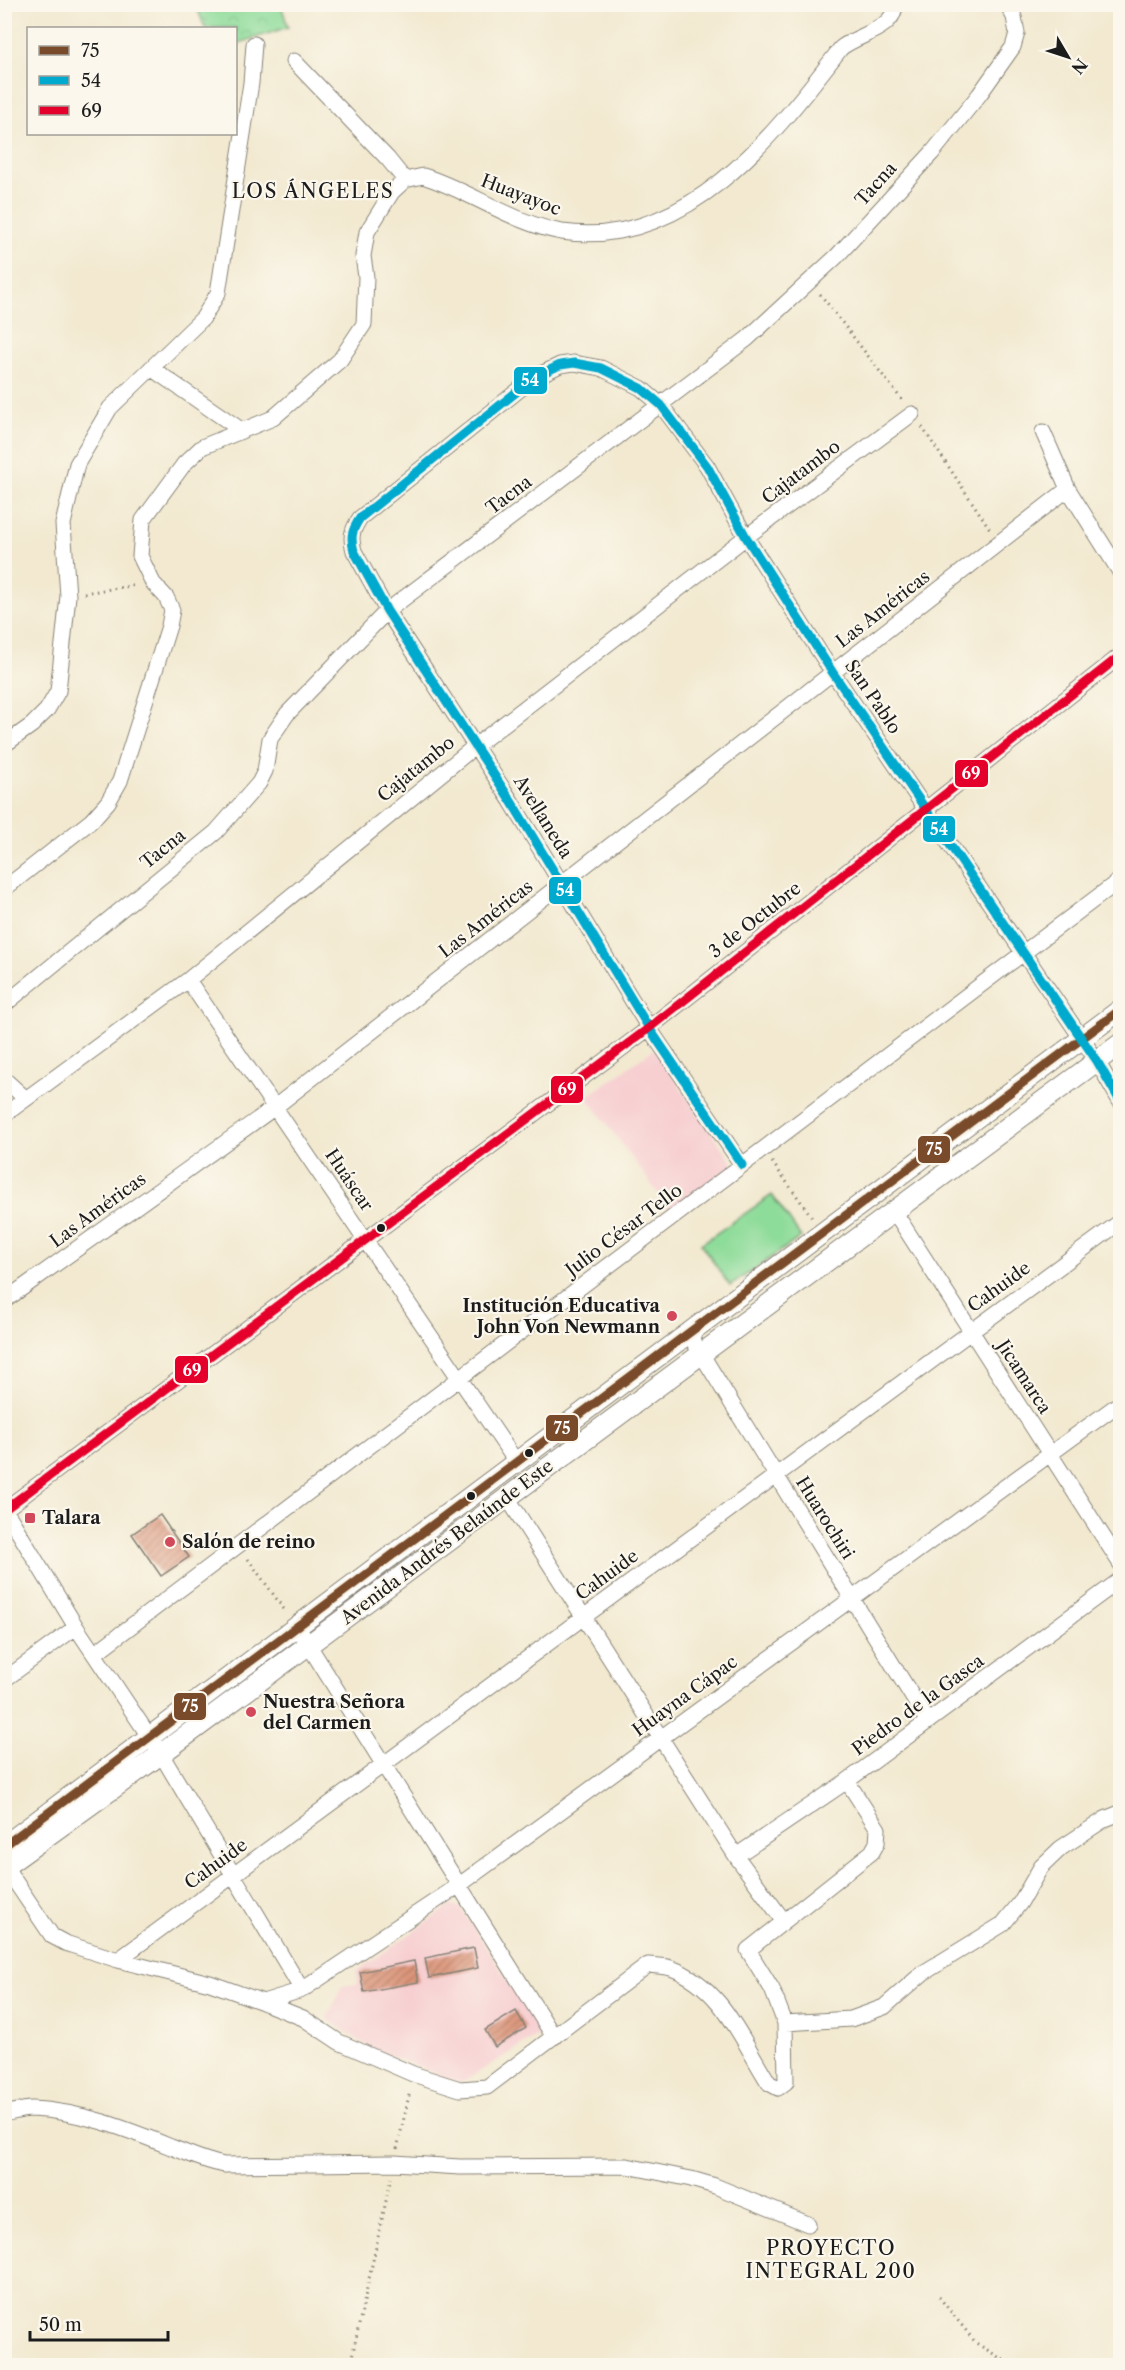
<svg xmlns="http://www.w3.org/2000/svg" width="1125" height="2370" viewBox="0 0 1125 2370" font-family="'Libre Caslon Text',serif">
<defs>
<pattern id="park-crowns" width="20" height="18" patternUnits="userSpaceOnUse" patternTransform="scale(1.5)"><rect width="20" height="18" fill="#8edc9a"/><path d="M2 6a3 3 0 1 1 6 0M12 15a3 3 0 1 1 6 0" fill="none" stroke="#7abc84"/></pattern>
<pattern id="building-hatch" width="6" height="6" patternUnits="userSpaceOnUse" patternTransform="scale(1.5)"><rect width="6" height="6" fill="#dc957a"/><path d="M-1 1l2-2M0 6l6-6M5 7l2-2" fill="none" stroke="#b27963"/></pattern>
</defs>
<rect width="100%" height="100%" fill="#fbf7ec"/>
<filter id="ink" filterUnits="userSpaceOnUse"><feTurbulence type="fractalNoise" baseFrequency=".0167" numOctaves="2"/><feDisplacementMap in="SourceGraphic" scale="12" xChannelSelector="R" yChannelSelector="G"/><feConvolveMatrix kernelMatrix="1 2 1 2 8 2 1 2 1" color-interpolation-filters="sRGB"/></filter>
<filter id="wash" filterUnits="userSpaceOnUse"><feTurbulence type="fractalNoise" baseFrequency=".008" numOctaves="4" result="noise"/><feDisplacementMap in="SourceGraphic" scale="24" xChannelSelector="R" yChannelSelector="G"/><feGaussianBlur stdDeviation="1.35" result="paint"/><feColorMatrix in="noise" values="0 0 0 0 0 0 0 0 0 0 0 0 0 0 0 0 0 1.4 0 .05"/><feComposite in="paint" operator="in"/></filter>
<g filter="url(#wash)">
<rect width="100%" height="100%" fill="#f2e9d0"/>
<!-- built -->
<path fill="#f7cfd1" d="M654 1049 736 1168 674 1215 587 1097Z
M451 1905 461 1908 542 2033 461 2083 370 2048 327 2019 342 1986 358 1984 356 1972Z"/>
<!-- park -->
<path fill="url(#park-crowns)" stroke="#557c5b" stroke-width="1.5" d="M213 5H281L288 27 236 44V28H205L198 10Z"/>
<!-- pitch -->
<path fill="#8edc9a" stroke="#557c5b" stroke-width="1.5" d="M772 1195 801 1237 730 1286 701 1244Z"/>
<g id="blocks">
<!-- building -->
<path fill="url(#building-hatch)" d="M160 1515 189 1557 161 1576 132 1534Z
M474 1948 478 1968 429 1978 425 1958Z
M414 1961 418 1982 364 1992 360 1972Z
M516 2011 526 2028 495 2047 485 2030Z"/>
</g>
</g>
<g filter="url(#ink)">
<use href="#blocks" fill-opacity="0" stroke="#878276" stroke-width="1.5"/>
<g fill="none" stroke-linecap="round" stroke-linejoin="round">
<!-- minor casing -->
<g stroke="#878276" stroke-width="17">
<path id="minor" d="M294 61 388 159 405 180
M151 368 241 430
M1043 432 1068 489 1120 572
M4 745 32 725 47 710 58 691 68 596 63 524 77 464 110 408 203 318 218 293 251 83 254 44
M4 889 91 821 108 802 120 781 169 626 172 610 166 597 153 583 140 556 143 520 184 464 202 447 273 418 340 360 364 324 366 277 363 256 367 232 392 192 405 180 423 176C469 190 514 224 562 232 687 250 774 135 841 48 858 34 895 30 895 4
M188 980 517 1463
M4 1005 216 832 259 783 265 771 270 739 287 714 387 611 747 339 836 257 932 153 979 95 1013 47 1017 33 1014 17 1007 4
M4 1079 26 1099
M4 1115 188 980 474 747 746 537 912 414
M742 1165 649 1028 511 801 387 611 354 551C350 537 352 530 360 518L535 377 560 365 574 363 601 368 641 388 661 405 707 466 746 537 833 673 1097 1061 1120 1101
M894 1211 1120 1563
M4 1301 275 1107 1068 489
M689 1334 928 1722
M507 1497 736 1856 783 1920
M4 1508 76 1627 161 1754 302 1990
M4 1510 649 1028 1120 656
M298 1628 554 2037
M94 1654 1120 880
M4 1680 76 1627
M736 1856 847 1781 1120 1580
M4 1865 52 1936 65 1943 118 1960 210 1983 263 2002 303 2018 339 2042 413 2074 460 2089 487 2087 648 1965C656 1966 664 1966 671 1968 723 1987 742 2041 769 2083L778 2088 786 2082 785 2023 772 1989 748 1950 872 1852 877 1843 878 1829 847 1781
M118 1960 1120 1222
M263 2002 302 1990 458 1886 1120 1403
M785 2023 851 2019 884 2007 923 1973 1003 1924 1020 1903 1041 1867 1061 1848 1105 1819 1120 1813
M4 2114C13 2112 23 2109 32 2109 80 2111 127 2129 171 2147 190 2154 204 2161 224 2165L394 2163 460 2167 627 2166 691 2179 715 2186 808 2224"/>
</g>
<!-- tertiary casing -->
<g stroke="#878276" stroke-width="22">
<path id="tertiary" d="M4 1846 1120 1010
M4 1867 161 1754 1120 1044"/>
</g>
<!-- path -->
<path stroke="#878276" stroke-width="3" stroke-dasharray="1.5 4.5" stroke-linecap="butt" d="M820 294 902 400
M922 427 990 529
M84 593 137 585
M772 1162 812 1217
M248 1559 286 1612
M397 2149 410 2091
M939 2297 976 2343 1013 2366
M350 2366 391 2178"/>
<!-- minor -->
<use href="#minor" stroke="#fff" stroke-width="15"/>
<!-- tertiary -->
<use href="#tertiary" stroke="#fff" stroke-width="20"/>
<!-- bus-1 casing -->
<g stroke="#fbf7ec" stroke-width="14">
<path id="bus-1" d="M4 1846 1120 1010"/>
</g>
<!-- bus-2 casing -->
<g stroke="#fbf7ec" stroke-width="14">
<path id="bus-2" d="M742 1165 649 1028 511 801 387 611 354 551C350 537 352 530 360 518L535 377 560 365 574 363 601 368 641 388 661 405 707 466 746 537 833 673 1097 1061 1120 1101"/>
</g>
<!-- bus-3 casing -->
<g stroke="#fbf7ec" stroke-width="14">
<path id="bus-3" d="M4 1510 649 1028 1120 656"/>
</g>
<!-- bus-1 -->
<use href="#bus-1" stroke="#7a4b2a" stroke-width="9"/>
<!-- bus-2 -->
<use href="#bus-2" stroke="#00a9ce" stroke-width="9"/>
<!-- bus-3 -->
<use href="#bus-3" stroke="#e4002b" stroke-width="9"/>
</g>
</g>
<!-- markers -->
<g fill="#1c1c1c" stroke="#fbf7ec" stroke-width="2">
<circle cx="381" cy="1228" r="5"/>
<circle cx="529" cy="1453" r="5"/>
<circle cx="471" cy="1496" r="5"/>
</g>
<g fill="#d1495b" stroke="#fbf7ec" stroke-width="2">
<circle cx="672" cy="1316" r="6"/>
<rect x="24" y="1512" width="12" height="12" rx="3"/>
<circle cx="170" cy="1542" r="6"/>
<circle cx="251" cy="1712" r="6"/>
</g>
<g text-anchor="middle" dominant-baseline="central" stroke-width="4.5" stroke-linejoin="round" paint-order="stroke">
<!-- street labels -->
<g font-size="18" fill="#1c1c1c" stroke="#fbf7ec">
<text transform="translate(876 184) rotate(-48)">Tacna</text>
<text transform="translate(521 195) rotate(21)">Huayayoc</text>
<text transform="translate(801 472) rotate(-37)">Cajatambo</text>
<text transform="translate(509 495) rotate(-37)">Tacna</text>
<text transform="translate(883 609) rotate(-38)">Las Américas</text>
<text transform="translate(873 697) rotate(56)">San Pablo</text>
<text transform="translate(416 769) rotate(-39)">Cajatambo</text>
<text transform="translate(543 817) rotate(58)">Avellaneda</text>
<text transform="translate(163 849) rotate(-39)">Tacna</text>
<text transform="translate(486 919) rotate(-38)">Las Américas</text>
<text transform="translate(755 920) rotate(-38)">3 de Octubre</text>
<text transform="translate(349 1180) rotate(56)">Huáscar</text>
<text transform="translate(98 1210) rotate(-36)">Las Américas</text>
<text transform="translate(624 1230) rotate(-37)">Julio César Tello</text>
<text transform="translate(999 1287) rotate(-36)">Cahuide</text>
<text transform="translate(1024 1377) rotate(57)">Jicamarca</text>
<text transform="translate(825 1518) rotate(58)">Huarochiri</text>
<text transform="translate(447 1542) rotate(-37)">Avenida Andrés Belaúnde Este</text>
<text transform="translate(607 1575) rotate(-36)">Cahuide</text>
<text transform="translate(685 1696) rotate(-36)">Huayna Cápac</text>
<text transform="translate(918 1705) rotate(-36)">Piedro de la Gasca</text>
<text transform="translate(216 1864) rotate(-36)">Cahuide</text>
</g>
<!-- poi labels -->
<g font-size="18" font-weight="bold" fill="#1c1c1c" stroke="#fbf7ec" text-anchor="start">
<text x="660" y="1306" text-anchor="end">Institución Educativa<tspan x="660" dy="21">John Von Newmann</tspan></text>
<text x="42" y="1518">Talara</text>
<text x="182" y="1542">Salón de reino</text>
<text x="263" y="1702">Nuestra Señora<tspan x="263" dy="21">del Carmen</tspan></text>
</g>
<!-- neighbourhood labels -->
<g font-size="20" letter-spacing="1.5" fill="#1c1c1c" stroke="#fbf7ec">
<text x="313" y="191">LOS ÁNGELES</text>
<text x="831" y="2248">PROYECTO<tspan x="831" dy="23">INTEGRAL 200</tspan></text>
</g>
</g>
<g stroke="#fbf7ec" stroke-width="2">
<rect x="513" y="366" width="35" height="29" rx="6" fill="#00a9ce"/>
<rect x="954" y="759" width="35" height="29" rx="6" fill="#e4002b"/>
<rect x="922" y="815" width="34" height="28" rx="6" fill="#00a9ce"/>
<rect x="548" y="876" width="34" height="29" rx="6" fill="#00a9ce"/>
<rect x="550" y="1075" width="34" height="29" rx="6" fill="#e4002b"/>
<rect x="917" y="1135" width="34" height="29" rx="6" fill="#7a4b2a"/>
<rect x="174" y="1355" width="35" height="29" rx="6" fill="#e4002b"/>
<rect x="545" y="1414" width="34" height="28" rx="6" fill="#7a4b2a"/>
<rect x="173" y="1692" width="34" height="29" rx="6" fill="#7a4b2a"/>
</g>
<g font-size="16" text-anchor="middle" font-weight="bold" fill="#fff">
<text x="530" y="386">54</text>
<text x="971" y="779">69</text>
<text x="939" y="835">54</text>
<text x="565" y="896">54</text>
<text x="567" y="1095">69</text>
<text x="934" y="1155">75</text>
<text x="192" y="1376">69</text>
<text x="562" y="1434">75</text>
<text x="190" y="1712">75</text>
</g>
<!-- margin -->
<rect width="1125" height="2370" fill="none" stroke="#fbf7ec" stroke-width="24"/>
<!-- legend -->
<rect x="27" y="27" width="210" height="108" fill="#fbf7ec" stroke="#a29f99" stroke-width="1.5"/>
<rect x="39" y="46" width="30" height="9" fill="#7a4b2a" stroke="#a29f99" stroke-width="1.5"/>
<text x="81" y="57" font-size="18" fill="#1c1c1c">75</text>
<rect x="39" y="76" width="30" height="9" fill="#00a9ce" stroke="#a29f99" stroke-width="1.5"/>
<text x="81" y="87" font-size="18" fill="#1c1c1c">54</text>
<rect x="39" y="106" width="30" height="9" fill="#e4002b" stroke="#a29f99" stroke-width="1.5"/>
<text x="81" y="117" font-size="18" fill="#1c1c1c">69</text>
<!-- north arrow -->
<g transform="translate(1068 57) rotate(129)" stroke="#fbf7ec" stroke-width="4.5" paint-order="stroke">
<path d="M0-4.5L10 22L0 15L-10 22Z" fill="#1c1c1c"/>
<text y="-9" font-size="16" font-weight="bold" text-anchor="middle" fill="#1c1c1c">N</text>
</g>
<!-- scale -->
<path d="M30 2331v9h138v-9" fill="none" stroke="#1c1c1c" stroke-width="3"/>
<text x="39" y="2331" font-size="18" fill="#1c1c1c" stroke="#fbf7ec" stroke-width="4.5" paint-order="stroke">50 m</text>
</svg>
